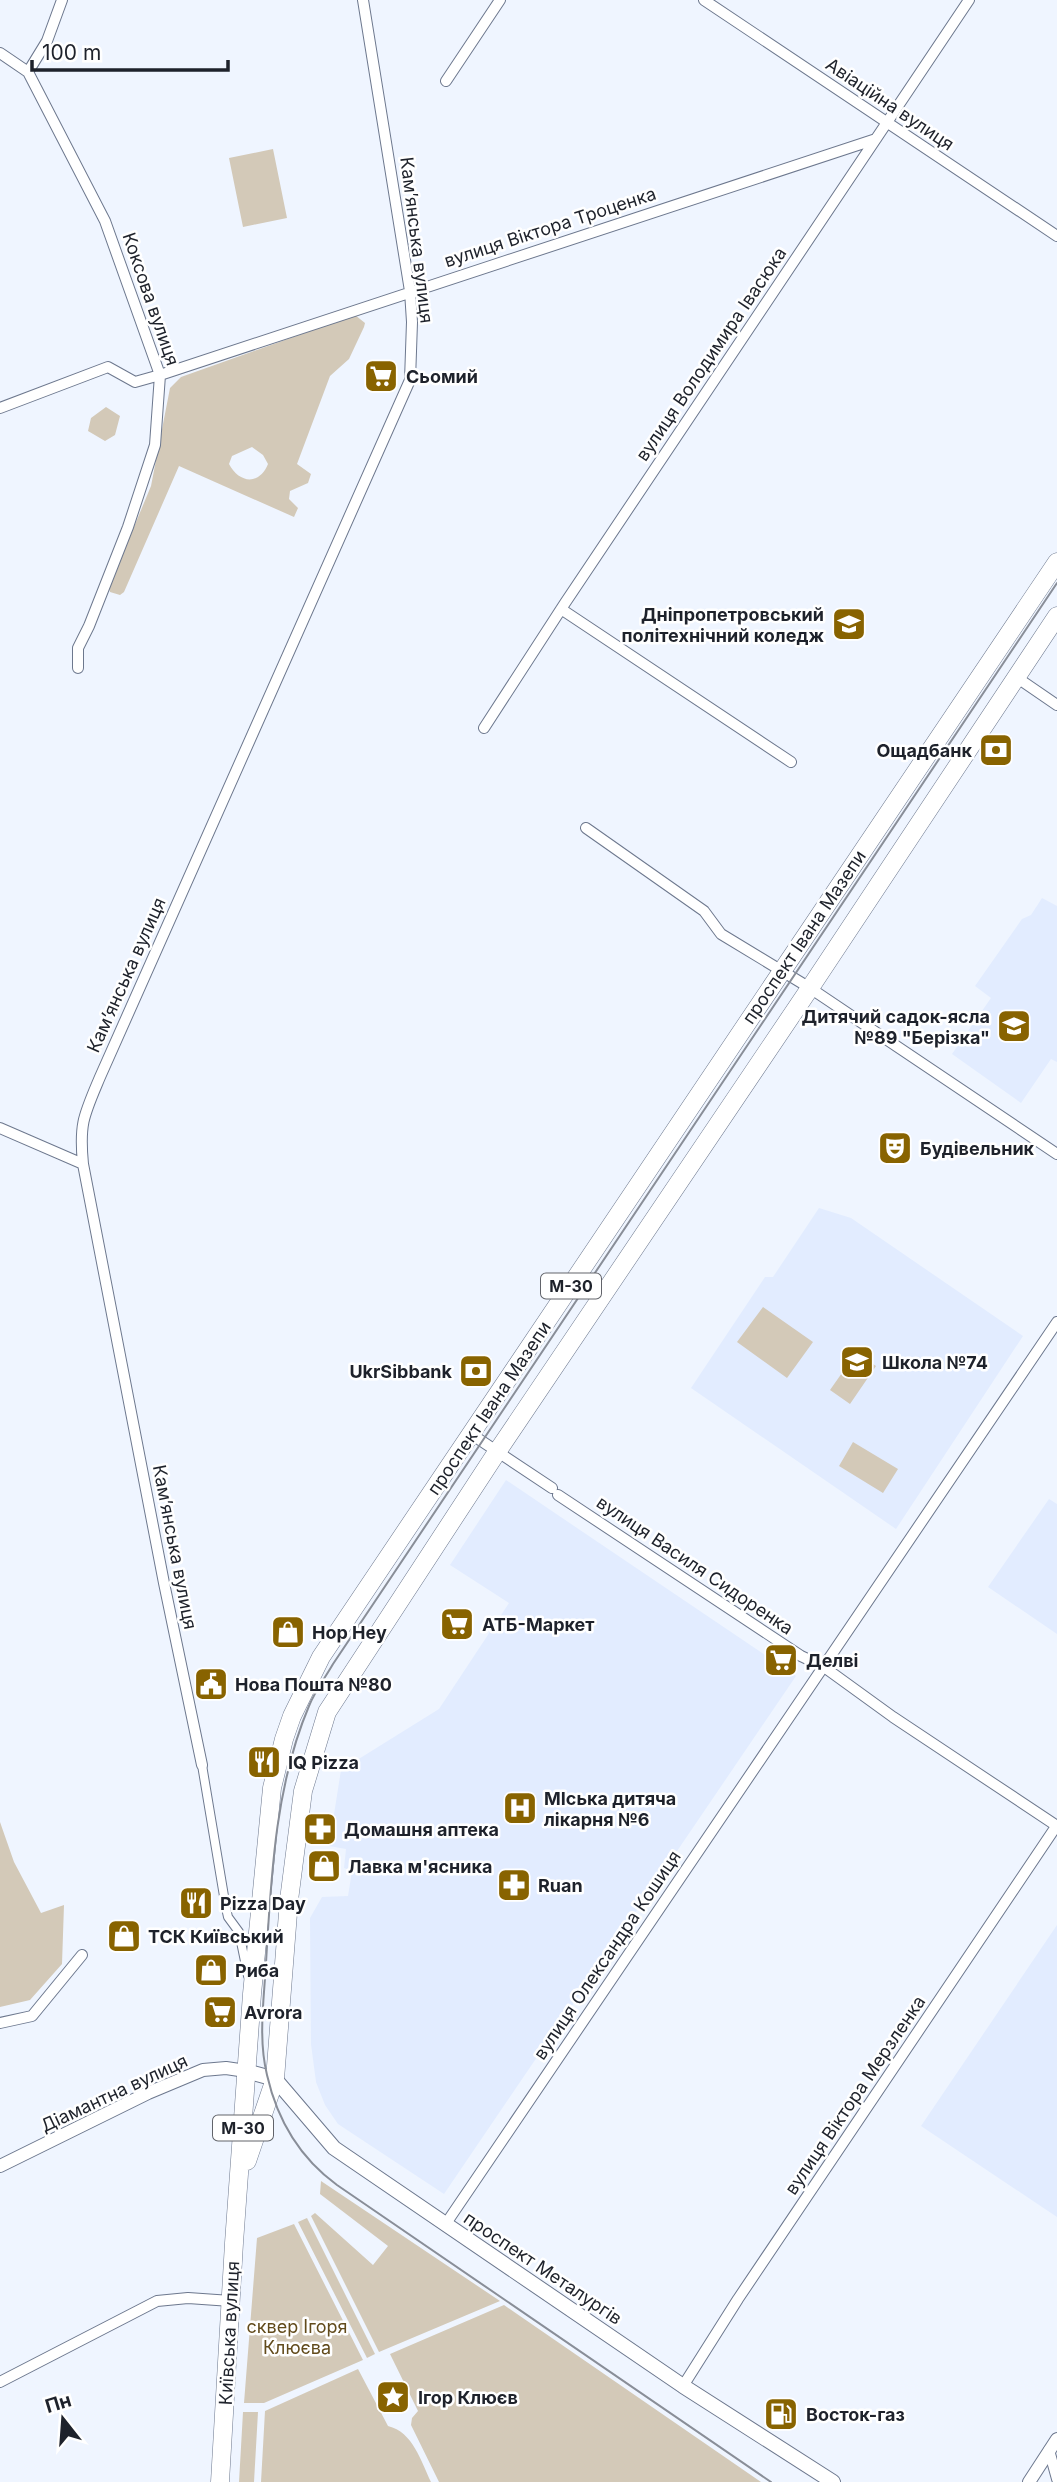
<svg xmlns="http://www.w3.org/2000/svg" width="1057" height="2482" viewBox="0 0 1057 2482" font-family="Inter,sans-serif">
<rect width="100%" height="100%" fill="#eff5ff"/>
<!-- built -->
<path fill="#e2ecff" d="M1042 898 1057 906V1062L1051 1059 1021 1103 952 1054 991 998 975 986 1022 919 1031 915Z
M819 1208 851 1218 1023 1336 896 1529 691 1388 765 1277H773Z
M506 1480 796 1676 444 2194 338 2124 325 2105 316 2082 311 2044 310 1918 322 1897 348 1896 352 1871 344 1868 346 1849 329 1846 341 1770 439 1709 509 1603 450 1565Z
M1049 1499 1057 1504V1634L988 1587Z
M1057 1925V2217L921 2126Z"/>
<!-- green -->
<path fill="#d3c9b8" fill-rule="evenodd" d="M273 149 287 218 243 227 229 158Z
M355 315 365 323 364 327 349 359 330 376 297 464 311 474 308 483 290 491 289 499 298 508 294 517 179 466 124 592 120 595 110 592 109 587 151 486 170 388 181 377ZM252 447 263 455 268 464C259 486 239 483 229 464L232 456Z
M106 407 120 416 115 435 105 441 88 431 91 418Z
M763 1307 813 1342 787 1378 737 1342Z
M856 1353 876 1366 850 1404 830 1390Z
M853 1442 898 1469 883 1493 839 1466Z
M0 1822 14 1862 41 1913 64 1905 62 1964 30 2000 0 2007Z
M321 2181 500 2301 379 2352 311 2216 315 2213 373 2265 388 2246 320 2194Z
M307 2218 375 2354 367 2358 298 2222Z
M294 2224 363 2360 264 2403H244L257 2238Z
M504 2305 761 2482H439L411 2425 412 2418 418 2411 390 2354Z
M358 2369 388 2426C413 2432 421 2461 431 2482H261L265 2411Z
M243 2412H258L254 2482H239Z"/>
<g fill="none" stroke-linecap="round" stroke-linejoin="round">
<!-- pedestrian casing -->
<g stroke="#6d788e" stroke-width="10">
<path id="pedestrian" d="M202 1765 226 1908 228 1917 239 1932 248 1976"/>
</g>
<!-- minor casing -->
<g stroke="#6d788e" stroke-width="12">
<path id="minor" d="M704 0 1057 236
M0 53 28 72 105 221 160 375 155 445 128 527 89 626 78 648V668
M28 72 47 41 62 0
M446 81 500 0
M0 408 108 367 135 382 160 375 876 139
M561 609 791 762
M1016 677 1057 705
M484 728 565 603 969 0
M586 828 704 911 721 934 810 988 1057 1154
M0 1128 83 1164
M471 1434 552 1488
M558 1495 801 1656 824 1667 893 1717 1057 1826
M202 1765 164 1583 83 1164C79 1123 84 1115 100 1077L410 380 412 322 410 291 363 0
M0 2023 32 2016 82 1955
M445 2225 1057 1322
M0 2382 157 2301 188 2298 231 2301
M683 2386 738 2299 1057 1825
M1049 2450 1057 2479"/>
</g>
<!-- tertiary casing -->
<g stroke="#6d788e" stroke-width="14">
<path id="tertiary" d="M0 2166 148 2093 203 2070 226 2068 246 2071
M1029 2482 1057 2439"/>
</g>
<!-- secondary casing -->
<g stroke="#6d788e" stroke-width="16">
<path id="secondary" d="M246 2071 275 2079 334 2148 683 2386 833 2482"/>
</g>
<!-- trunk casing -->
<g stroke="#6d788e" stroke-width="19">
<path id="trunk" d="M247 2161 275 2079 289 1900 303 1791 327 1712 497 1452 810 988 1057 616
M220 2482 234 2243 252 1994 272 1788 284 1739 292 1716 321 1657 1057 562"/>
</g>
<!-- pedestrian -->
<use href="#pedestrian" stroke="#fff" stroke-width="8"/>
<!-- minor -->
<use href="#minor" stroke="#fff" stroke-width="10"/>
<!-- tertiary -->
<use href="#tertiary" stroke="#fff" stroke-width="12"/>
<!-- secondary -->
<use href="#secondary" stroke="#fff" stroke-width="14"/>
<!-- trunk -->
<use href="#trunk" stroke="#fff" stroke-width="18"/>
<!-- tram -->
<path stroke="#898e98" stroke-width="2" d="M771 2482 337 2185C300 2158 277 2119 267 2075 258 2038 264 2000 266 1963 271 1878 275 1786 309 1706 315 1691 325 1678 333 1664L1057 583"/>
</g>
<!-- icons -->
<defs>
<g id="supermarket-square" transform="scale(1.75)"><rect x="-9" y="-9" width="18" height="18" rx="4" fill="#886300" stroke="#fff"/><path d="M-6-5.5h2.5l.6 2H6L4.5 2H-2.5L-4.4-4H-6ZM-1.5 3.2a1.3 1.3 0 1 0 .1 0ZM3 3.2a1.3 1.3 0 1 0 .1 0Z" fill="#fff"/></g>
<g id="university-square" transform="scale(1.75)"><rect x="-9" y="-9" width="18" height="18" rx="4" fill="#886300" stroke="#fff"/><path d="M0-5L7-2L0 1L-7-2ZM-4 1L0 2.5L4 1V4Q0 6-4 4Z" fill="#fff"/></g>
<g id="bank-square" transform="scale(1.75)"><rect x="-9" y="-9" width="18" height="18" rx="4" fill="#886300" stroke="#fff"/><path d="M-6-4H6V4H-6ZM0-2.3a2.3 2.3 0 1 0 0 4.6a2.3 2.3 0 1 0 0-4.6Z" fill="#fff"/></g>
<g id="school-square" transform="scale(1.75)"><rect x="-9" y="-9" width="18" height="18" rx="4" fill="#886300" stroke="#fff"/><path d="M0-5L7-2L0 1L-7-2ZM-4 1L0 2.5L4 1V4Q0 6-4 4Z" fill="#fff"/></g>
<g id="theatre-square" transform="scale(1.75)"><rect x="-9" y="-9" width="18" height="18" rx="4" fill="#886300" stroke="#fff"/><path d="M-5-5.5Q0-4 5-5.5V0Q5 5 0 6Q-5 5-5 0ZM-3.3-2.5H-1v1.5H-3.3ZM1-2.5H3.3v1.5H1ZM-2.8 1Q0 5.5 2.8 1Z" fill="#fff"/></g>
<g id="shop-square" transform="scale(1.75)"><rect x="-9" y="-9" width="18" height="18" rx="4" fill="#886300" stroke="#fff"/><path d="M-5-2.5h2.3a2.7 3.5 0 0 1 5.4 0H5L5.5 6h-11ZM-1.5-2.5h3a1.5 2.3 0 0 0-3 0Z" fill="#fff"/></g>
<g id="civic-square" transform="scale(1.75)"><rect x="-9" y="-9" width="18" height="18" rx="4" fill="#886300" stroke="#fff"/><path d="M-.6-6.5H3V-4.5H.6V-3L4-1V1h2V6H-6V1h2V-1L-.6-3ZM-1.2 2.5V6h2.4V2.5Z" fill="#fff"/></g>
<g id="restaurant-square" transform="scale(1.75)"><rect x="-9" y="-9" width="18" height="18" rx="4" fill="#886300" stroke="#fff"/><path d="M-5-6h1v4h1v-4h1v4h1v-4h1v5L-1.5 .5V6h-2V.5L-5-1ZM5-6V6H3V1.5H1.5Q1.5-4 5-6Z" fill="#fff"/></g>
<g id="hospital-square" transform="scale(1.75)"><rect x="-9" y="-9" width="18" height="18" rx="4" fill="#886300" stroke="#fff"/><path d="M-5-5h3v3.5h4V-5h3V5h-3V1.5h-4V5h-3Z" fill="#fff"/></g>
<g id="pharmacy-square" transform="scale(1.75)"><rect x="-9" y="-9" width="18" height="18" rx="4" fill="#886300" stroke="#fff"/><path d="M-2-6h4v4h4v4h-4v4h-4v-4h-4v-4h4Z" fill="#fff"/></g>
<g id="sight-square" transform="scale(1.75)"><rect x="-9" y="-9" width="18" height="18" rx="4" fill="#886300" stroke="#fff"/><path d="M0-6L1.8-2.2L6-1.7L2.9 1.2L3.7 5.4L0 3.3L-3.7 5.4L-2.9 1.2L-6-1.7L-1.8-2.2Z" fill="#fff"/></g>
<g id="fuel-square" transform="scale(1.75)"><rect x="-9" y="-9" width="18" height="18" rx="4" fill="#886300" stroke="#fff"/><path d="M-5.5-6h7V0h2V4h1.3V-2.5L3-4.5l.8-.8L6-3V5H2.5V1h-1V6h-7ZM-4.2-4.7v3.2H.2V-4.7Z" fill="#fff"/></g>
</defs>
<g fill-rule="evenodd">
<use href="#supermarket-square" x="381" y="376"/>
<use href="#university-square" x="849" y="624"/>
<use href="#bank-square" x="996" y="750"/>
<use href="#school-square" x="1014" y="1026"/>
<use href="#theatre-square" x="895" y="1148"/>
<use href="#school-square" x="857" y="1362"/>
<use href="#bank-square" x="476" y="1371"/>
<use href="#supermarket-square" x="457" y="1624"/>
<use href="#shop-square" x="288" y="1632"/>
<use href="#supermarket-square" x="781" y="1660"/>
<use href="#civic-square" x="211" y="1684"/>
<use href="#restaurant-square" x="264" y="1762"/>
<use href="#hospital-square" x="520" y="1808"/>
<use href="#pharmacy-square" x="320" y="1829"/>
<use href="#shop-square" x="324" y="1866"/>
<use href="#pharmacy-square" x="514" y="1885"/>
<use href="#restaurant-square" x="196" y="1903"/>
<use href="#shop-square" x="124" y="1936"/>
<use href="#shop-square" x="211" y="1970"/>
<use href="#supermarket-square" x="220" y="2012"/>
<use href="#sight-square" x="393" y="2397"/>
<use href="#fuel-square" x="781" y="2414"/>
</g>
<g text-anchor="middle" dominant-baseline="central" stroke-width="5" stroke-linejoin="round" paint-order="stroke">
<!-- shield labels -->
<g fill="#fff" stroke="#62646b" stroke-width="2">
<rect x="541" y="1273.5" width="60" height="25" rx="5"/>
<rect x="213" y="2115.5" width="60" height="25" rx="5"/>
</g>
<g font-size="16" font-weight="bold" fill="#1e222b">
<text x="571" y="1286">М-30</text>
<text x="243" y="2128">М-30</text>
</g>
<!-- street labels -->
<g font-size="18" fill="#1e222b" stroke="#fff">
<text transform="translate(890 104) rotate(34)">Авіаційна вулиця</text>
<text transform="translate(550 227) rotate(-18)">вулиця Віктора Троценка</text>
<text transform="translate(417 240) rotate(83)">Камʼянська вулиця</text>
<text transform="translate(151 299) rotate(71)">Коксова вулиця</text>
<text transform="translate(711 354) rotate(-56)">вулиця Володимира Івасюка</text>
<text transform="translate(804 937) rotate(-56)">проспект Івана Мазепи</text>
<text transform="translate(126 975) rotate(-66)">Камʼянська вулиця</text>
<text transform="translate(489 1408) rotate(-56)">проспект Івана Мазепи</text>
<text transform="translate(175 1547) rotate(79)">Камʼянська вулиця</text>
<text transform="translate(695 1565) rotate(34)">вулиця Василя Сидоренка</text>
<text transform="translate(607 1955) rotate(-56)">вулиця Олександра Кошиця</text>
<text transform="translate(114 2093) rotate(-25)">Діамантна вулиця</text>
<text transform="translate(855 2095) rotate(-56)">вулиця Віктора Мерзленка</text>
<text transform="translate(543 2268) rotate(34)">проспект Металургів</text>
<text transform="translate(229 2333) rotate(-87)">Київська вулиця</text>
</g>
<!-- poi labels -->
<g font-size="18" font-weight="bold" fill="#1e222b" stroke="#fff" text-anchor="start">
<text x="406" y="376">Сьомий</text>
<text x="824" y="614" text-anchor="end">Дніпропетровський<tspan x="824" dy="21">політехнічний коледж</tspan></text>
<text x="972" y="750" text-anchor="end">Ощадбанк</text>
<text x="990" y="1016" text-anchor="end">Дитячий садок-ясла<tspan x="990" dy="21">№89 "Берізка"</tspan></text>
<text x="920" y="1148">Будівельник</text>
<text x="882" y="1362">Школа №74</text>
<text x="452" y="1371" text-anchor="end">UkrSibbank</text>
<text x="482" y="1624">АТБ-Маркет</text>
<text x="312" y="1632">Hop Hey</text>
<text x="806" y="1660">Делві</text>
<text x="235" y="1684">Нова Пошта №80</text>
<text x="288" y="1762">IQ Pizza</text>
<text x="544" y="1798">МІська дитяча<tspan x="544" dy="21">лікарня №6</tspan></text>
<text x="344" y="1829">Домашня аптека</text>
<text x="348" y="1866">Лавка м'ясника</text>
<text x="538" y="1885">Ruan</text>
<text x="220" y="1903">Pizza Day</text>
<text x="148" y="1936">ТСК Київський</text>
<text x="235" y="1970">Риба</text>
<text x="244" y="2012">Avrora</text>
<text x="418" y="2397">Ігор Клюєв</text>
<text x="806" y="2414">Восток-газ</text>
</g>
<!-- park labels -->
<g font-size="18" fill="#624b1c" stroke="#fff">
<text x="297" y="2326">сквер Ігоря<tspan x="297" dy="21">Клюєва</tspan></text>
</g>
</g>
<!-- north arrow -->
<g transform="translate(63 2419) rotate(343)" stroke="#ffffff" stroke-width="5" paint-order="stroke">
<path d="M0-5L12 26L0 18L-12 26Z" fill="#1e222b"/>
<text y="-10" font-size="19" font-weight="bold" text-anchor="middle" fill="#1e222b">Пн</text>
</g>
<!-- scale -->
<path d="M32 60v10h196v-10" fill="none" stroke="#1e222b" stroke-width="3.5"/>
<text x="42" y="60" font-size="21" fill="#1e222b" stroke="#ffffff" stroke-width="5" paint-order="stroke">100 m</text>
</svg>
